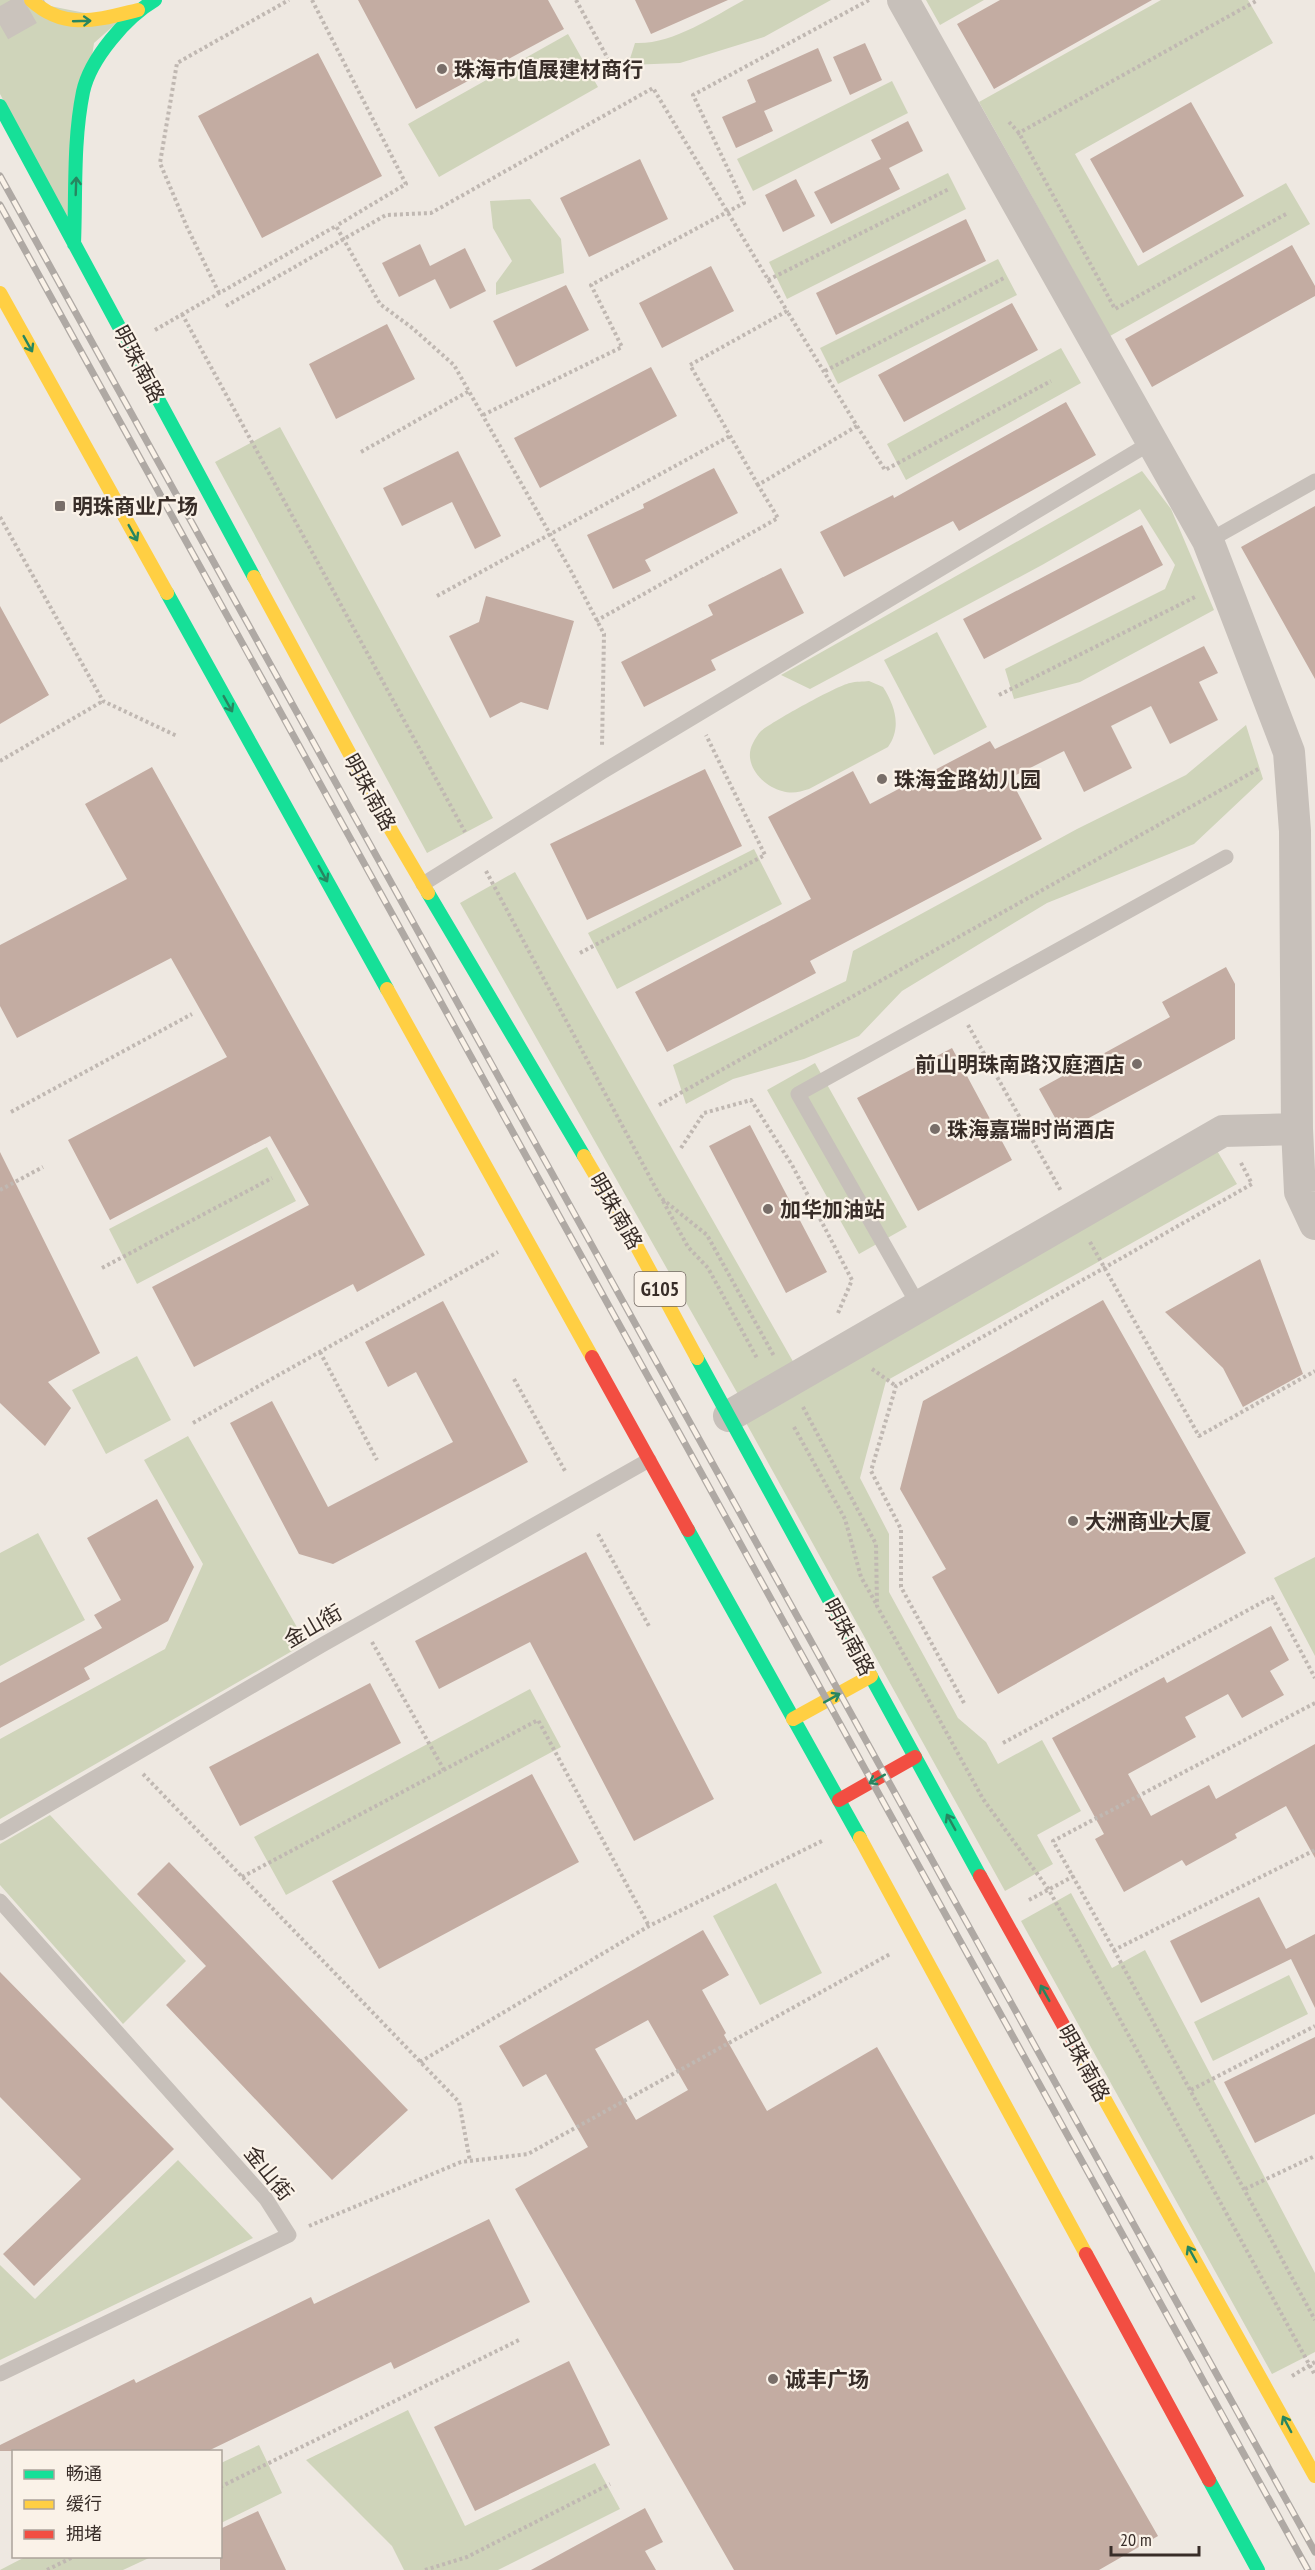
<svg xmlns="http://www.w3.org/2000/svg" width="1315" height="2570" viewBox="0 0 1315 2570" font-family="'PT Sans Narrow','Noto Sans SC',sans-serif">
<rect width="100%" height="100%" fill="#eee8e1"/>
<!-- green -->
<path fill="#cfd4ba" d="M0 0H20L120 20 94 43 68 221 0 94Z
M744 0H831L764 37 680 63 628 65 635 43C671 45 713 17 744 0Z
M926 0H984L940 25Z
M1161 0H1248L1273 43 1075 154 1138 266 1286 183 1310 224 1110 336 979 102Z
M568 34 598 87 439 177 408 124Z
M892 81 908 113 753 191 737 159Z
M948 173 966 209 787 299 769 262Z
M530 199 561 239 564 273 496 295V283L512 261 493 228 490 201Z
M998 259 1017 295 838 384 820 348Z
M1061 348 1081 383 906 480 887 444Z
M280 427 493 818 427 853 215 462Z
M1142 471 1171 509 1214 610 1080 682 1014 699 1005 669 1165 589 1175 565 1140 509 1042 565 810 689 781 675Z
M937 632 987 727 934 755 884 660Z
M869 681 883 687C895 706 902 727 888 747L809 789C800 792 792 794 782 791 762 786 742 763 753 743 755 739 758 734 761 731 772 722 836 686 850 683 856 681 863 682 869 681Z
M1246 725 1263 779 1194 844 1047 903 902 991 859 1036 804 1059 733 1079 686 1104 673 1065 846 981 853 951 1077 829 1186 775Z
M754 849 782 904 617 989 588 933Z
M515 872 795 1365 739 1396 460 903Z
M815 1063 907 1227 859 1254 767 1090Z
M267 1147 296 1201 137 1284 109 1229Z
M1216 1149 1237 1184 886 1381 860 1478 889 1534V1592L958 1718 986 1742 998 1764 1042 1740 1081 1811 1037 1835 1053 1864 1005 1891 745 1421Z
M137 1356 171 1420 106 1454 72 1390Z
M188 1436 306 1643 0 1819V1739L165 1649 203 1564 144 1460Z
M38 1533 85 1620 0 1666V1553Z
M1315 1557V1656L1274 1578Z
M530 1689 561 1747 286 1895 254 1837Z
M50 1815 186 1961 123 2024 0 1885V1844Z
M776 1883 822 1973 760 2005 713 1916Z
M1071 1893 1112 1968 1145 1950 1315 2273V2352L1272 2374 1021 1921Z
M1289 1975 1308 2014 1213 2061 1194 2022Z
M178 2160 253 2238 0 2360V2265L35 2299Z
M408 2410 465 2526 595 2463 620 2509 498 2570H404L392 2546 306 2460Z
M259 2445 282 2493 221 2523V2463Z
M25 2557V2556L151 2557 123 2570H0Z"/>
<!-- building -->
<path fill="#c3aca2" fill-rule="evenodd" d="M358 0H548L564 29 416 109Z
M635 0H728L651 34Z
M1000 0H1152L994 89 957 24Z
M865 43 882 80 850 95 833 57Z
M818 48 832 81 764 111 773 131 736 148 722 117 756 102 747 80Z
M318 53 382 176 262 238 198 116Z
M1191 102 1244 196 1143 253 1090 159Z
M908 121 923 151 889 168 900 189 831 224 814 192 881 159 871 140Z
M640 159 668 219 589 257 560 198Z
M796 179 815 216 783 232 765 195Z
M966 219 986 261 836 335 816 293Z
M420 244 430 266 465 248 486 291 450 309 435 279 399 297 382 263Z
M1292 245 1315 286V296L1152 387 1125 339Z
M711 266 734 311 662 348 639 303Z
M566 285 589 330 516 367 493 321Z
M1012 303 1038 350 904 422 878 375Z
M387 324 415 379 336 419 309 364Z
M651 367 677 416 540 488 514 438Z
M1066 402 1096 455 959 531 953 521 844 577 820 532 893 495 894 498Z
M458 451 501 536 475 549 452 502 402 526 383 488Z
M714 468 738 513 645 560 651 571 613 589 587 535 644 508 643 504Z
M1315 506V679L1241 547Z
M1142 525 1163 565 984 659 963 619Z
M781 568 804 613 711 660 716 670 644 707 621 662 713 615 708 605Z
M486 596 574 621 548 710 521 702 490 718 449 636 479 622Z
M0 606 49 695 0 724Z
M1204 646 1218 673 1199 682 1218 720 1170 744 1151 706 1111 726 1132 768 1084 792 1064 751 1010 778 1042 839 810 961 816 973 667 1052 635 992 811 899 768 817 853 771 870 804 990 741 995 749Z
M152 767 425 1255 357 1292 353 1284 194 1367 152 1287 309 1205 270 1136 110 1220 68 1140 227 1057 171 958 17 1038 0 1006V945L127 879 85 804Z
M705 769 742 846 587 920 550 844Z
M1226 967 1235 984V1039L1063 1132 1039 1089 1170 1017 1162 1002Z
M952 1048 1012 1160 918 1211 857 1098Z
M750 1125 827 1272 786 1293 709 1146Z
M0 1152 100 1353 48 1382 71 1408 45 1446 0 1403Z
M1260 1259 1303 1374 1243 1407 1223 1368 1165 1312Z
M1103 1300 1246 1553 998 1694 932 1577 946 1569 900 1489 923 1401Z
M443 1301 528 1462 333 1564 299 1554 230 1423 272 1401 328 1507 453 1442 416 1372 388 1387 365 1342Z
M157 1499 194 1567 168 1621 84 1668 90 1679 0 1728V1683L102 1628 94 1615 121 1600 87 1538Z
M586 1552 714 1799 634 1841 530 1642 439 1689 415 1641Z
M1271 1626 1289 1660 1270 1671 1284 1695 1242 1718 1228 1694 1185 1717 1196 1737 1128 1774 1151 1816 1209 1785 1216 1799 1315 1744V1858L1286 1806 1235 1834 1237 1838 1186 1866 1182 1860 1124 1892 1095 1839 1104 1834 1052 1738 1164 1677 1167 1683Z
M370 1683 401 1743 240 1826 209 1767Z
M532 1774 579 1862 379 1969 332 1881Z
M169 1862 408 2110 332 2180 166 2005 206 1966 137 1894Z
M1259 1897 1286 1949 1315 1934V2008L1291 1959 1201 2003 1170 1941Z
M703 1930 729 1975 702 1990 726 2033 724 2035 767 2111 877 2047 1158 2536 1099 2570H734L515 2189 588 2147 546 2074 523 2087 499 2046ZM648 2020 688 2090 636 2120 595 2049Z
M0 1972 174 2149 34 2286 3 2254 81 2179 0 2097Z
M1315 2037V2114L1255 2143 1224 2082Z
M489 2219 530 2302 394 2369 391 2362 208 2451H0V2445L134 2379 136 2383 311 2297 314 2304Z
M569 2361 610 2445 475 2511 434 2427Z
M645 2508 663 2542 645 2551 656 2570H531Z
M258 2511 286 2570H220V2529Z"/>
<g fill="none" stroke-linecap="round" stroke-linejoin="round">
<!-- secondary-tunnel -->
<path stroke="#cac3bc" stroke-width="33" stroke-dasharray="33 16" stroke-linecap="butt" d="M0 25 44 0"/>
<!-- path -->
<path stroke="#c0b8b2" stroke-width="4" stroke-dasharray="3 3" stroke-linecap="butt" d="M312 0 406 184 336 226
M576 0 614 70
M1009 122 1019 133 1115 309 1286 214
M1017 134 1258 0
M768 280 949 189
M219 293 187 227 160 163 177 63 289 0
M226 306 386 215 431 213 653 88 787 311 690 365 758 485
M182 314 465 832
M155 330 336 226 380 304 411 327 454 365 571 571 604 634 602 747
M825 371 1004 278
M483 415 622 347 591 285 744 203 693 95 869 0
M857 426 885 470 1051 381
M361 452 469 391
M0 517 103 701 177 736
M437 596 730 436
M596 621 778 518 758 485 857 426 787 311
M999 695 1197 596
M0 761 103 701
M486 871 661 1198 707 1235 774 1356
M580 953 765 855 706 735
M968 1025 1061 1191
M659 1105 1260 768
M11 1112 192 1014
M681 1148 704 1113 751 1100 792 1165 852 1280 838 1313
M0 1190 43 1167
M663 1201 688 1247 708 1268 758 1360
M1090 1242 1199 1436 1315 1371
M102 1268 272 1178
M320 1352 377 1460
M872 1369 896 1386
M514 1379 565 1471
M803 1407 876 1544 877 1606 983 1799 1049 1890 1315 2375
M193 1423 498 1252
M794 1427 845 1519 861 1577 877 1605
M598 1534 650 1628
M372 1642 444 1770
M964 1703 901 1587V1529L871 1471 896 1386 1252 1184 1240 1161
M1315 1703 1053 1841 1114 1950 1315 1850
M1003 1743 1272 1597 1315 1678
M143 1774 459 2102 470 2161
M242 1877 538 1720 649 1926
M1029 1900 1074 1876
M1114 1950 1315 2320
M420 2062 649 1926 824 1840
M1191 2090 1315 2026
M1245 2189 1315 2156
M309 2226 461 2162 528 2154 890 1954
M1292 2376 1315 2362
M220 2487 521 2339
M47 2570 75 2556
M425 2570 467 2557 610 2484"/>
<!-- lane -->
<path stroke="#c7c0ba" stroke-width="15" d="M1208 541 1315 481
M423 884 602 772 1152 442
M919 1306 798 1094 1226 857
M0 1833 322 1645 649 1460
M0 1901 266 2199 289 2235 0 2374"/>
<!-- street -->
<path stroke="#c7c0ba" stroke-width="32" d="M903 0 1208 541 1289 752 1295 831 1297 1129 1300 1192 1315 1224
M729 1416 1223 1131 1297 1129"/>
<!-- fast -->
<path stroke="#16e098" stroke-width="14" d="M0 106 254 577
M74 244C76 194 73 141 83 92 90 59 126 17 155 0
M167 593 387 989
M428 893 584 1156
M697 1358 980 1876
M688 1530 860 1838
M1209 2480 1258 2570"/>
<!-- slow -->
<path stroke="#ffcf43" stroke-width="14" d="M31 0C65 31 97 20 138 10
M0 293 167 593
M254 577 391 830 428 893
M387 989 592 1357
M584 1156 630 1234 697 1358
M793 1719 871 1676
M860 1838 1086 2254
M1080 2055 1315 2476"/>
<!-- jam -->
<path stroke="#f24e42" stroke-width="14" d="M592 1357 688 1530
M839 1800 915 1757
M980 1876 1080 2055
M1086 2254 1209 2480"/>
<!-- rail casing -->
<g stroke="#afa9a4" stroke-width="7">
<path id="rail" d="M0 176 1315 2552
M0 205 1308 2570"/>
</g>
<!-- rail -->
<use href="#rail" stroke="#faf2e8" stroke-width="4.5" stroke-dasharray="14" stroke-linecap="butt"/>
</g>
<!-- one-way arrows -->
<defs><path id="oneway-shaft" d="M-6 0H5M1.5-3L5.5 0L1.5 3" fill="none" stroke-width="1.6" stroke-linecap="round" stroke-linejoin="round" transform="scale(1.5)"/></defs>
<g stroke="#278660">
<use href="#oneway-shaft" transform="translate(82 21) rotate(-2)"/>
<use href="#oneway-shaft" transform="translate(76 186) rotate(-88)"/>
<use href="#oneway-shaft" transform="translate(28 344) rotate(61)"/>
<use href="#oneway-shaft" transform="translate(133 533) rotate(61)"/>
<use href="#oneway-shaft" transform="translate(228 704) rotate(61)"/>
<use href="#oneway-shaft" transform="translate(323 874) rotate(61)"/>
<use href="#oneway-shaft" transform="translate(832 1698) rotate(-29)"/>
<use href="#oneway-shaft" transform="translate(877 1779) rotate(151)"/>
<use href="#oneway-shaft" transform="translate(951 1822) rotate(-119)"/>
<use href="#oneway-shaft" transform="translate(1045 1993) rotate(-119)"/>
<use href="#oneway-shaft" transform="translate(1192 2254) rotate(-119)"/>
<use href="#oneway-shaft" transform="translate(1287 2424) rotate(-118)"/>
</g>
<!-- markers -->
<g fill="#786e69" stroke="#faf2e8" stroke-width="2">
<circle cx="442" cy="69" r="6"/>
<rect x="54" y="500" width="12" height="12" rx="3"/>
<circle cx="882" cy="779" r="6"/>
<circle cx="1137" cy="1064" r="6"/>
<circle cx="935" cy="1129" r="6"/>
<circle cx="768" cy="1209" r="6"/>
<circle cx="1073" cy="1521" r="6"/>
<circle cx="773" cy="2379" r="6"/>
</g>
<g text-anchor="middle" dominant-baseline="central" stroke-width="4.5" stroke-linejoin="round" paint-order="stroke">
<!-- shield labels -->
<rect fill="#faf2e8" stroke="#726862" stroke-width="1.5" x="634.5" y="1272" width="51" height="34" rx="4.5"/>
<g font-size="20" font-weight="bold" fill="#382d28">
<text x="660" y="1289">G105</text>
</g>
<!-- poi labels -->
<g font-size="21" font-weight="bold" fill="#382d28" stroke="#faf2e8" text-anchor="start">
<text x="454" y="69">珠海市值展建材商行</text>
<text x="72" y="506">明珠商业广场</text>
<text x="894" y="779">珠海金路幼儿园</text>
<text x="1125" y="1064" text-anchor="end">前山明珠南路汉庭酒店</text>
<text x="947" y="1129">珠海嘉瑞时尚酒店</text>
<text x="780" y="1209">加华加油站</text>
<text x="1085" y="1521">大洲商业大厦</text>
<text x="785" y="2379">诚丰广场</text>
</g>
<!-- street labels -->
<g font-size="21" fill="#382d28" stroke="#faf2e8">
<text transform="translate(139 364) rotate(62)">明珠南路</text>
<text transform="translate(370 792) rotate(61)">明珠南路</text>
<text transform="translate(616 1211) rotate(60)">明珠南路</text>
<text transform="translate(313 1626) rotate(-30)">金山街</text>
<text transform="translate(849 1637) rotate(62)">明珠南路</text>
<text transform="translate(1084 2063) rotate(61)">明珠南路</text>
<text transform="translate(269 2173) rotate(51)">金山街</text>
</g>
</g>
<!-- legend -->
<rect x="12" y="2450" width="210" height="108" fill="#faf2e8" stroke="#aca39b" stroke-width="1.5"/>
<rect x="24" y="2470" width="30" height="9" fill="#16e098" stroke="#aca39b" stroke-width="1.5"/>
<text x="66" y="2480" font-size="18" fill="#382d28">畅通</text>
<rect x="24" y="2500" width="30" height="9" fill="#ffcf43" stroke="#aca39b" stroke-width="1.5"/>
<text x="66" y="2510" font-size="18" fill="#382d28">缓行</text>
<rect x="24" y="2530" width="30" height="9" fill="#f24e42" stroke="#aca39b" stroke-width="1.5"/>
<text x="66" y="2540" font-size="18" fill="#382d28">拥堵</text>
<!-- scale -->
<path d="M1111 2546v9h88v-9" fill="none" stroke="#382d28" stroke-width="3"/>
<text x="1120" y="2546" font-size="18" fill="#382d28" stroke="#faf2e8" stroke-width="4.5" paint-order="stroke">20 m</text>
</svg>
